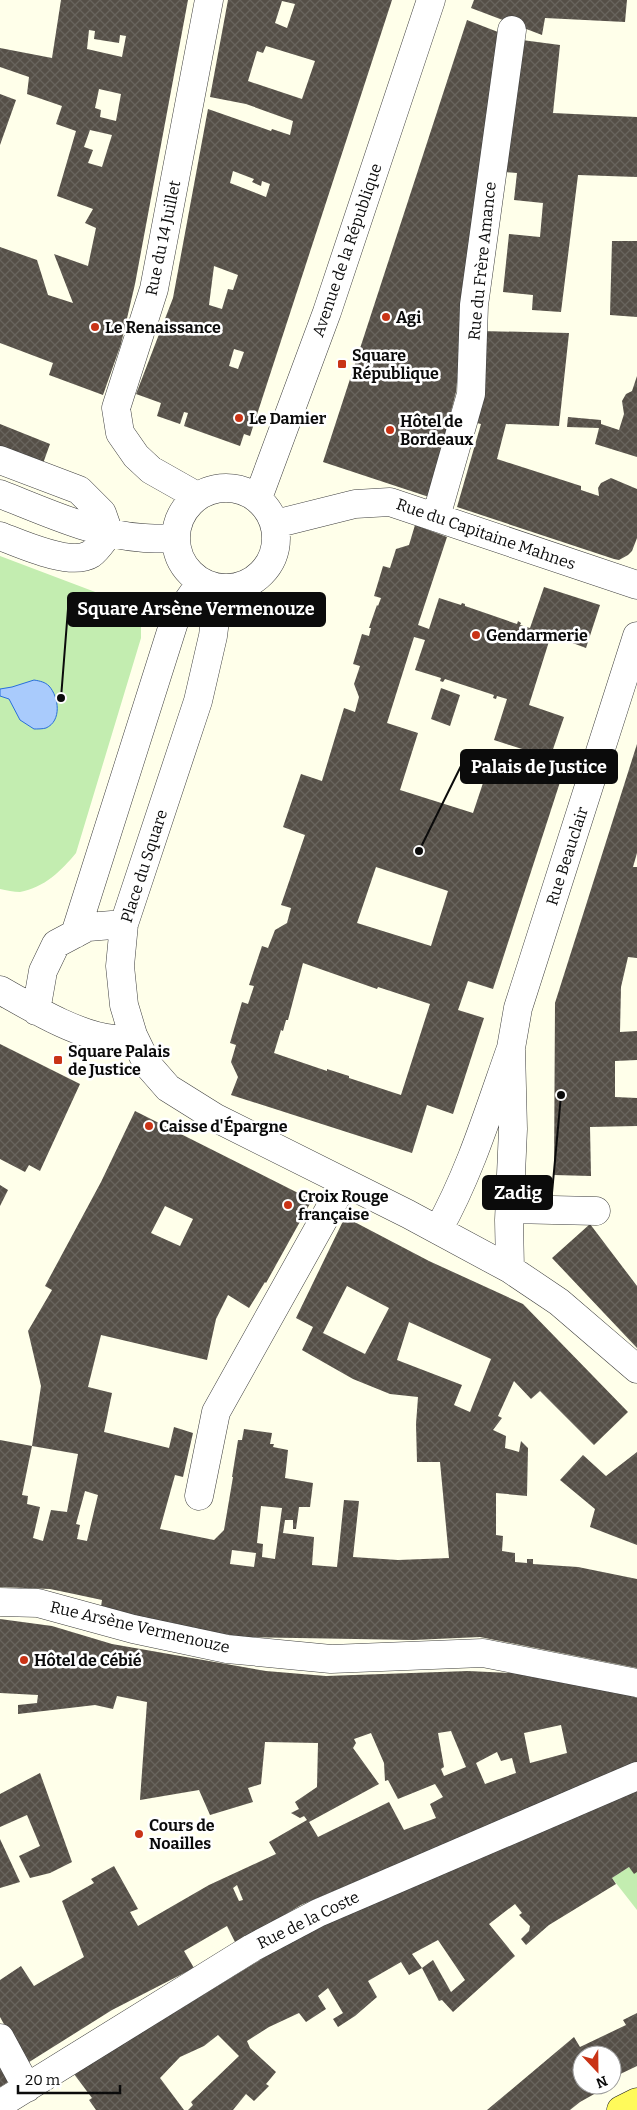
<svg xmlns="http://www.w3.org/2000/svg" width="637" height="2110" viewBox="0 0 637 2110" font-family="Bitter,serif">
<defs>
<pattern id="building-cross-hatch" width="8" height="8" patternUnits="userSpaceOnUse" patternTransform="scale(1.25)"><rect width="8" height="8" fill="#554f47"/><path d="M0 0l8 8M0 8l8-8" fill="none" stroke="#68645d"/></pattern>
</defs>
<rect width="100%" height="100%" fill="#ffffea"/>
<!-- grass -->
<path fill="#c3edb0" d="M0 556 127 604 141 618V638L76 853C62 870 44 888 20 892 14 892 6 890 0 889Z
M629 1867 637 1872V1910L612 1878Z"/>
<!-- water -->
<path fill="#a9cbfc" stroke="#286edb" d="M34 680C40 681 45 682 49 686 59 697 62 721 46 728 43 729 37 729 34 729L20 720 9 699 0 696V689L12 687Z"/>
<!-- building -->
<path fill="url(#building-cross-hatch)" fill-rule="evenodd" d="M61 0H188L135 284 121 344 103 395 49 375 53 363 0 343V247L37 260 48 295 73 303 54 254 88 266 96 228 85 223 93 209 57 196 76 131 56 124 62 106 27 94 29 77 0 67V48L52 58ZM89 30 95 31 94 39 119 43 120 35 126 36 122 57 87 49ZM99 89 121 94 116 121 100 117 101 110 95 108ZM90 130 112 135 102 167 88 163 93 150 84 147Z
M228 0H392L250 436 244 434 240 446 184 426 188 413 184 412 180 424 157 416 161 403 136 394 173 298 208 109 271 131 272 129 290 135 293 121 246 104 210 97ZM282 1 295 4 287 28 275 23ZM266 46 315 61 302 99 248 81 257 51 263 53ZM233 171 254 179 252 182 261 186 262 181 270 184 266 197 230 183ZM214 266 238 275 233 290 228 289 222 309 209 305ZM234 349 244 352 238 369 229 366Z
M474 0H627L625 22 545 18 542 35 471 8Z
M467 20 498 32 467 283 456 392 429 497 323 462Z
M522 40 560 45 553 113 637 117V177L578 175 561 312 532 310 533 295 503 292 509 234 540 237 543 203 514 200 517 173 503 172Z
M0 94 16 100 0 145Z
M612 241H637V317L610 315Z
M481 331 569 333 559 426 506 424 497 459 581 486V490L599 496 598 488 601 483 611 478 637 489V538L632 551 628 555 619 560 614 559 457 507 481 424 477 423Z
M637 376V457L595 444 599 428 567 427 568 417 601 420V424L619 430 624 414 622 401 626 394 632 391Z
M0 424 50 444 41 469 0 453Z
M415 525 447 537 418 625 429 629 439 598 461 605 462 603 465 604V606L517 624 518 621 521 623 520 625 530 628 544 587 600 605 586 648 551 635 529 705 564 717 550 758 494 740 507 699 497 696 496 699 493 698 494 695 445 679 443 682 440 681 441 678 415 670 425 640 414 637 387 723 418 733 400 790 473 813 492 756 561 779 493 989 468 981 458 1010 484 1018 453 1114 427 1105 412 1153 231 1095 238 1077 231 1062 236 1045 230 1043 242 1002 248 1004 254 986 249 985 262 946 268 948 275 930 287 923 291 908 281 905 305 835 283 827 301 774 322 781 344 708 355 712 359 697 354 684 360 666 353 664 362 634 369 636 371 628H369L377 605 378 606 381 598 374 596 383 566 390 568 396 549 409 545ZM376 867 448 891 431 946 357 923ZM303 963 377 989 378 987 430 1004 401 1095 349 1078V1076L327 1069V1071L274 1053 281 1030 283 1031 286 1020H288Z
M441 688 460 695 450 726 431 719Z
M637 744V853L633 867H637V958L628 957 621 987 620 1032 637 1031V1060L615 1061V1097L637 1098V1126L590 1127 591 1176 554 1175 555 1003Z
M0 1044 80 1084 40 1171 29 1165 25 1172 0 1159Z
M135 1111 312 1200 266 1283 265 1282 249 1308 228 1295 216 1319 207 1360 101 1335 88 1387 112 1393 104 1432 169 1448 174 1427 193 1433 183 1477 175 1475 160 1529 214 1540 224 1530 233 1477H232L238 1440H242L244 1429 272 1433 270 1444H274L273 1447 288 1450 285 1478 313 1483 310 1507H299L296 1529H293V1520H285L283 1533 314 1537 312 1565 337 1567 344 1500 359 1501 353 1557 398 1560 449 1558 440 1462H417L416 1424 418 1397 390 1394 353 1379 302 1350 313 1327 296 1318 345 1217 429 1261 523 1304 628 1412 594 1445 540 1391 531 1399 514 1381 498 1416 502 1418 493 1430 506 1436 505 1448 519 1452 521 1441 528 1448 527 1496 496 1493V1535L503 1536 502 1551 515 1553V1562L527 1563V1559H533V1564L578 1567 637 1579V1668L480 1637 413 1640 245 1637 195 1630 101 1607 102 1600 74 1594 50 1589 0 1587V1440L32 1446 41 1386 28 1331 52 1290 45 1286 101 1182ZM165 1206 193 1219 180 1246 151 1233ZM347 1286 389 1308 365 1354 323 1333ZM409 1322 491 1359 470 1412 454 1405 462 1385 397 1360ZM32 1446 78 1454 67 1512 51 1510 43 1541 33 1538 40 1507 27 1504 28 1496 22 1495ZM85 1491 98 1495 87 1541 77 1539 80 1525 76 1524ZM261 1506 282 1508 275 1559 262 1557 263 1544 257 1543ZM232 1550 256 1553 254 1567 230 1564Z
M0 1185 8 1190 0 1206Z
M590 1224 637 1286V1348L552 1258Z
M637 1452V1545L590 1527 595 1509 560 1480 583 1455 606 1476Z
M0 1619 52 1626 112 1644 266 1671 326 1676 468 1671 512 1673 601 1686 637 1698V1764L554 1797 301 1905 236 1944 227 1926 184 1951 194 1968 112 2010 26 2064 0 2017V1980L21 1966 34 1986 84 1957 62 1901 94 1883 91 1879 114 1866 138 1909 130 1912 138 1926 209 1885 276 1854 269 1842 307 1820 304 1816 300 1818 291 1813 299 1809 295 1802 317 1787 318 1743 265 1742 261 1784 248 1788 253 1802 210 1815 199 1790 140 1800 147 1702 117 1696 113 1709 95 1705 18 1714V1705L37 1703 38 1695 0 1693ZM561 1725 567 1753 530 1763 524 1733ZM451 1731 466 1767 444 1776 441 1769 444 1767 438 1733ZM371 1733 384 1763 385 1781 388 1780 398 1799 435 1784 443 1797 430 1804 436 1818 404 1830 389 1802 318 1837 309 1822 379 1784 353 1748 356 1743 354 1739ZM497 1752 501 1761 512 1758 516 1773 485 1784 476 1763ZM237 1885 243 1900 239 1901 233 1888Z
M40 1773 72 1862 50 1873 30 1878 19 1856 40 1846 27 1815 0 1827V1794Z
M637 1788V1872L634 1874 629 1867 612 1878 616 1884 549 1925 526 1945 521 1939 529 1931 530 1926 519 1915 522 1913 515 1904 489 1924 515 1956 453 2012 442 2000 439 2001 422 1968 409 1975 401 1962 368 1981 377 1997 355 2016 338 2027 333 2019 343 2013 328 1988 318 1996 326 2009 306 2022 299 2013 269 2027 247 2041 250 2048 276 2072 266 2084 269 2086 254 2101 246 2094 233 2110H188L193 2105 191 2102 239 2056 218 2035 204 2046 180 2057 160 2078 184 2110H96L89 2100 92 2098 74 2074 304 1933ZM438 1940 465 1980 451 1992 433 1960 422 1968 412 1954Z
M0 1839 20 1882 0 1888Z
M637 2013V2066L612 2078V2055H582V2085H604L605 2088 580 2102 570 2110H487L574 2037 580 2047 626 2025 623 2020Z
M0 2067 8 2082 0 2087Z"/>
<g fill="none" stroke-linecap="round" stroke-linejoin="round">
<!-- minor casing -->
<g stroke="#3e3e3e" stroke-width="29">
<path id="minor" d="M0 460 79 490 102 513 109 533C104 539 98 549 91 554 71 567 21 544 0 536
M176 538a50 50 0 1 1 100 0a50 50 0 1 1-100 0Z
M0 494C46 512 95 535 144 538 154 539 165 538 175 538
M197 496 151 470 136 456 120 433 116 408 154 289 209 0
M258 498 327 312 431 0
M436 517 471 394 474 305 512 30
M275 524 355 504 390 502 637 585
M219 588 213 636 198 701 124 924 120 966 124 1005 133 1035 147 1064 168 1088 216 1118 408 1214 510 1269 559 1302 637 1369
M75 934 175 619 201 582
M0 990C32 1008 78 1036 114 1039 120 1040 128 1036 133 1035
M36 1011 43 971 56 944 88 927 124 924
M511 1048 518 1008 637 636
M510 1209 596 1211
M438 1230C470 1173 489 1110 511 1048L513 1129 509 1220 510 1269
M199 1496 216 1412 344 1183
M0 1602 38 1603 133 1629 227 1649 331 1659 483 1653 637 1683
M0 2038 27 2088
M0 2104 252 1948 318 1913 637 1776"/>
</g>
<!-- major casing -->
<g stroke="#1c1c1c" stroke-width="29">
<path id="major" d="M621 2110 637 2102"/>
</g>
<!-- minor -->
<use href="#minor" stroke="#fff" stroke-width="28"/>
<!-- major -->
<use href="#major" stroke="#fffa5a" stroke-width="28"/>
</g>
<!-- markers -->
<g fill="#c93316" stroke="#fff" stroke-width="2">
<circle cx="386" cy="317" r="5"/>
<circle cx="95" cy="327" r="5"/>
<rect x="337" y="359" width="10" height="10" rx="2.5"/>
<circle cx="239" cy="418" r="5"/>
<circle cx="390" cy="430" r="5"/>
<circle cx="476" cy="635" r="5"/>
<rect x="53" y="1055" width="10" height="10" rx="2.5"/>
<circle cx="149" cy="1126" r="5"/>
<circle cx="288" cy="1205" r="5"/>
<circle cx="24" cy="1660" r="5"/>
<circle cx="139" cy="1834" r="5"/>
</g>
<g text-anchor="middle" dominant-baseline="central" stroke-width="5" stroke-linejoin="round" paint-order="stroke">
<!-- street labels -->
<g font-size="16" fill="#0b0b0b" stroke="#fff">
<text transform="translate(163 238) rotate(-78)">Rue du 14 Juillet</text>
<text transform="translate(347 250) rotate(-71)">Avenue de la République</text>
<text transform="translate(482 261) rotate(-84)">Rue du Frère Amance</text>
<text transform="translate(486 534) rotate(19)">Rue du Capitaine Mahnes</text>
<text transform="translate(567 856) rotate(-72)">Rue Beauclair</text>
<text transform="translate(144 866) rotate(-72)">Place du Square</text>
<text transform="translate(140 1627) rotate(13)">Rue Arsène Vermenouze</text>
<text transform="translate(308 1920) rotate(-26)">Rue de la Coste</text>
</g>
<!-- poi labels -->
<g font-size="16" font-weight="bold" fill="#0b0b0b" stroke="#fff" text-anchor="start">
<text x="396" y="317">Agi</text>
<text x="105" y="327">Le Renaissance</text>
<text x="352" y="355">Square<tspan x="352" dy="18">République</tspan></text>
<text x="249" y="418">Le Damier</text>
<text x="400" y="421">Hôtel de<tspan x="400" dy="18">Bordeaux</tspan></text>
<text x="486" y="635">Gendarmerie</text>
<text x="68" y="1051">Square Palais<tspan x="68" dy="18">de Justice</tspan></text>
<text x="159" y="1126">Caisse d'Épargne</text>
<text x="298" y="1196">Croix Rouge<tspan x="298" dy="18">française</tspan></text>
<text x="34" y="1660">Hôtel de Cébié</text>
<text x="149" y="1825">Cours de<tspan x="149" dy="18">Noailles</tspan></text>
</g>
</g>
<!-- callouts -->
<path fill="none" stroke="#0b0b0b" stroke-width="2" d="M61 698L68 609M419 851L461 766M561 1095L552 1193"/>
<g fill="#0b0b0b" stroke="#fff" stroke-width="2">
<circle cx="61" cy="698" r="5"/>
<circle cx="419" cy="851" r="5"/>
<circle cx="561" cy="1095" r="5"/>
</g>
<g fill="#0b0b0b" stroke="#0b0b0b" stroke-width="2">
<rect x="68" y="593" width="257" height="33" rx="5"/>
<rect x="461" y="750" width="156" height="33" rx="5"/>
<rect x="483" y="1176" width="69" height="33" rx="5"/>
</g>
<g font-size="18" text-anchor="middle" font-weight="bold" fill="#fff">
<text x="196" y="615">Square Arsène Vermenouze</text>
<text x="539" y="773">Palais de Justice</text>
<text x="518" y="1199">Zadig</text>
</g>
<!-- north arrow -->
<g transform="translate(597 2070) rotate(158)"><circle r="24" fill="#ffffff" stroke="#9d9d9d"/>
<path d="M0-4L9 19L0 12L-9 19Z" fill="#c93316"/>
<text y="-8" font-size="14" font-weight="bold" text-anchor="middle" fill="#0b0b0b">N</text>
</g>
<!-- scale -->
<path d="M18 2085v8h102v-8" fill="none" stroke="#0b0b0b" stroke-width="2.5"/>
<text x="25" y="2085" font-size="15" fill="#0b0b0b" stroke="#ffffff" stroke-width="4" paint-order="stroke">20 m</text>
</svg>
